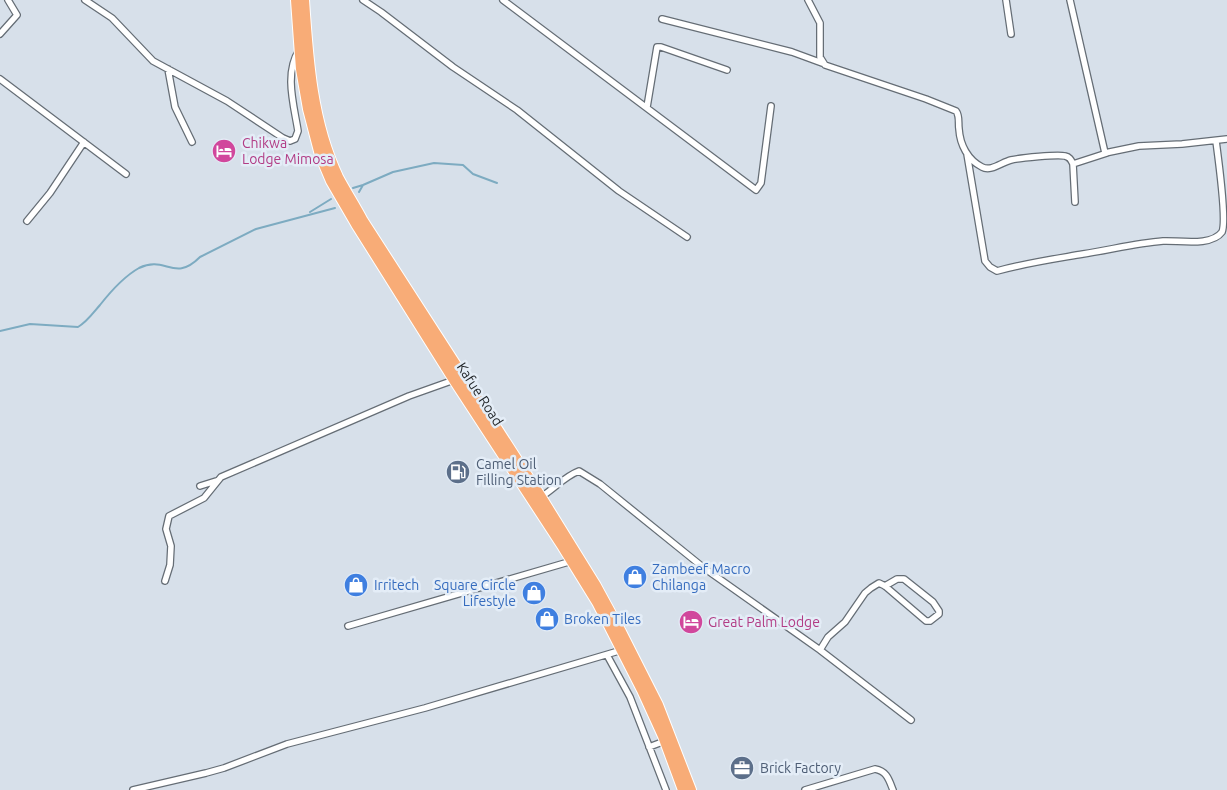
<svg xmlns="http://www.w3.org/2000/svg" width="1227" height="790" viewBox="0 0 1227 790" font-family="Ubuntu,sans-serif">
<rect width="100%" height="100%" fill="#d7e0ea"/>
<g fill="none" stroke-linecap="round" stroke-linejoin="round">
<!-- stream -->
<path stroke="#7dabc1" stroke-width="2" d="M353 188 363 185
M359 192 363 185 393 172 434 163 463 165 473 174 497 183
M310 212 331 199
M0 331 30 324 78 327C87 322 93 313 100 305 111 291 123 277 139 268 166 255 174 283 200 257L256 229 335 208"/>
<!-- minor casing -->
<g stroke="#656d75" stroke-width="8">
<path id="minor" d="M85 0 112 18 153 61 227 101 283 138 290 141 295 139 298 131C294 105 284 74 299 50
M363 0 381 12 453 67 517 110 619 191 687 237
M503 0 756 190 761 183 771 106
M808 0 820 23V57L825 65 926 99 956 111C960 116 958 123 959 129 960 145 968 160 982 167 991 172 1002 162 1011 160 1020 158 1058 154 1065 156 1070 157 1071 160 1073 164L1075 202
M1006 0 1011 34
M1070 0 1105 153 1139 146 1182 144 1227 139
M662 19 792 52 822 63
M0 34 17 15 8 0
M168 69 175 107 192 142
M0 79 126 174
M647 107 657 47H661L727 70
M967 154 985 261 990 267 997 271C1026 263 1054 259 1083 254 1110 250 1136 243 1163 241 1178 240 1211 247 1222 232 1227 221 1218 156 1216 141
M1073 164 1107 153
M27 221 50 193 84 142
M200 486 216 481
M541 497C554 489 565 476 579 471L600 484 704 568 820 650 911 720
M165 581 170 565 171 546 166 529 169 516 204 498 221 477 409 396 454 380
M348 626 572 561
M820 650 828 637 845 622 865 593 871 588 879 583 885 586 926 621H930L939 614V611L933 602 904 579H897L885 586
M607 655 630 697 666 790
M649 747 665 741
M133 790 206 773 224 768 287 744 425 708 622 650
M805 790 875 769C887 771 889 780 893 790"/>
</g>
<!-- trunk casing -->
<g stroke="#fff" stroke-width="12">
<path id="trunk" d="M296 0 301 69 308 109 320 155 331 181 356 224 454 380 563 547 597 602 642 690 663 736 683 790
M304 0C308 60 312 122 338 177 346 192 355 206 363 221L541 497 596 586 621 632 658 705 691 790"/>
</g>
<!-- minor -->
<use href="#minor" stroke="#fff" stroke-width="5.5"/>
<!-- trunk -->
<use href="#trunk" stroke="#f8ac77" stroke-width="10"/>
</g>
<!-- icons -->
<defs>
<g id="hotel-disc" transform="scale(1.25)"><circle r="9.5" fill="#d1479c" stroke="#e4edf7"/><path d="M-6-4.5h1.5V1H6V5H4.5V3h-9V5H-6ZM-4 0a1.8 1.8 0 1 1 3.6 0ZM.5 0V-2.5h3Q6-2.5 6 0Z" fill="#fff"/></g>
<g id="fuel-disc" transform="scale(1.25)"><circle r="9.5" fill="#5c6f8a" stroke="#e4edf7"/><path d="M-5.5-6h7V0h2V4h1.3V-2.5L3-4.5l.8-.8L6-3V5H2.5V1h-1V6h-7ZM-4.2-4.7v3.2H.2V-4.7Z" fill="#fff"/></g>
<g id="shop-disc" transform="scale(1.25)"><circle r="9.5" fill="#3f7fe0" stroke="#e4edf7"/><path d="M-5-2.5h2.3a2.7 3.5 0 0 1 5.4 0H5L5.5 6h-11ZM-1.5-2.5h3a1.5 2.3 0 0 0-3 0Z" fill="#fff"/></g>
<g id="office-disc" transform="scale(1.25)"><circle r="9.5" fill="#5c6f8a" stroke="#e4edf7"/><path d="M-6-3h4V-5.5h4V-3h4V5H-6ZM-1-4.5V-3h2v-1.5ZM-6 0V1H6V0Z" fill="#fff"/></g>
</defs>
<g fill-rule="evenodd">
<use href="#hotel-disc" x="224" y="151"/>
<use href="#fuel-disc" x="458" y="472"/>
<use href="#shop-disc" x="635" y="577"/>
<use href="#shop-disc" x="356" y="585"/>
<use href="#shop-disc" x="534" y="593"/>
<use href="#shop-disc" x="547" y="619"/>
<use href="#hotel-disc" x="691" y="622"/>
<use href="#office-disc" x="742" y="768"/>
</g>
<g text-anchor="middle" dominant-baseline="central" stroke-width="5" stroke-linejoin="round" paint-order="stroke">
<!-- hotel labels -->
<g font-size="14" fill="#b23c85" stroke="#e4edf7" text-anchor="start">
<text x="242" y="143">Chikwa<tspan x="242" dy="16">Lodge Mimosa</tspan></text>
<text x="708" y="622">Great Palm Lodge</text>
</g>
<!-- street labels -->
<g font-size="14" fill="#1e2225" stroke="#e4edf7">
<text transform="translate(480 394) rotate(57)">Kafue Road</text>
</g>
<!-- service labels -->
<g font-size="14" fill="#4e5e75" stroke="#e4edf7" text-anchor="start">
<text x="476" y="464">Camel Oil<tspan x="476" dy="16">Filling Station</tspan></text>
<text x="760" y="768">Brick Factory</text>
</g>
<!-- shop labels -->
<g font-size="14" fill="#366cbe" stroke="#e4edf7" text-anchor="start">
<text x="652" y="569">Zambeef Macro<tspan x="652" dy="16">Chilanga</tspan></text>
<text x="374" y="585">Irritech</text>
<text x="516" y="585" text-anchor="end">Square Circle<tspan x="516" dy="16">Lifestyle</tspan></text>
<text x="564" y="619">Broken Tiles</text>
</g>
</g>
</svg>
